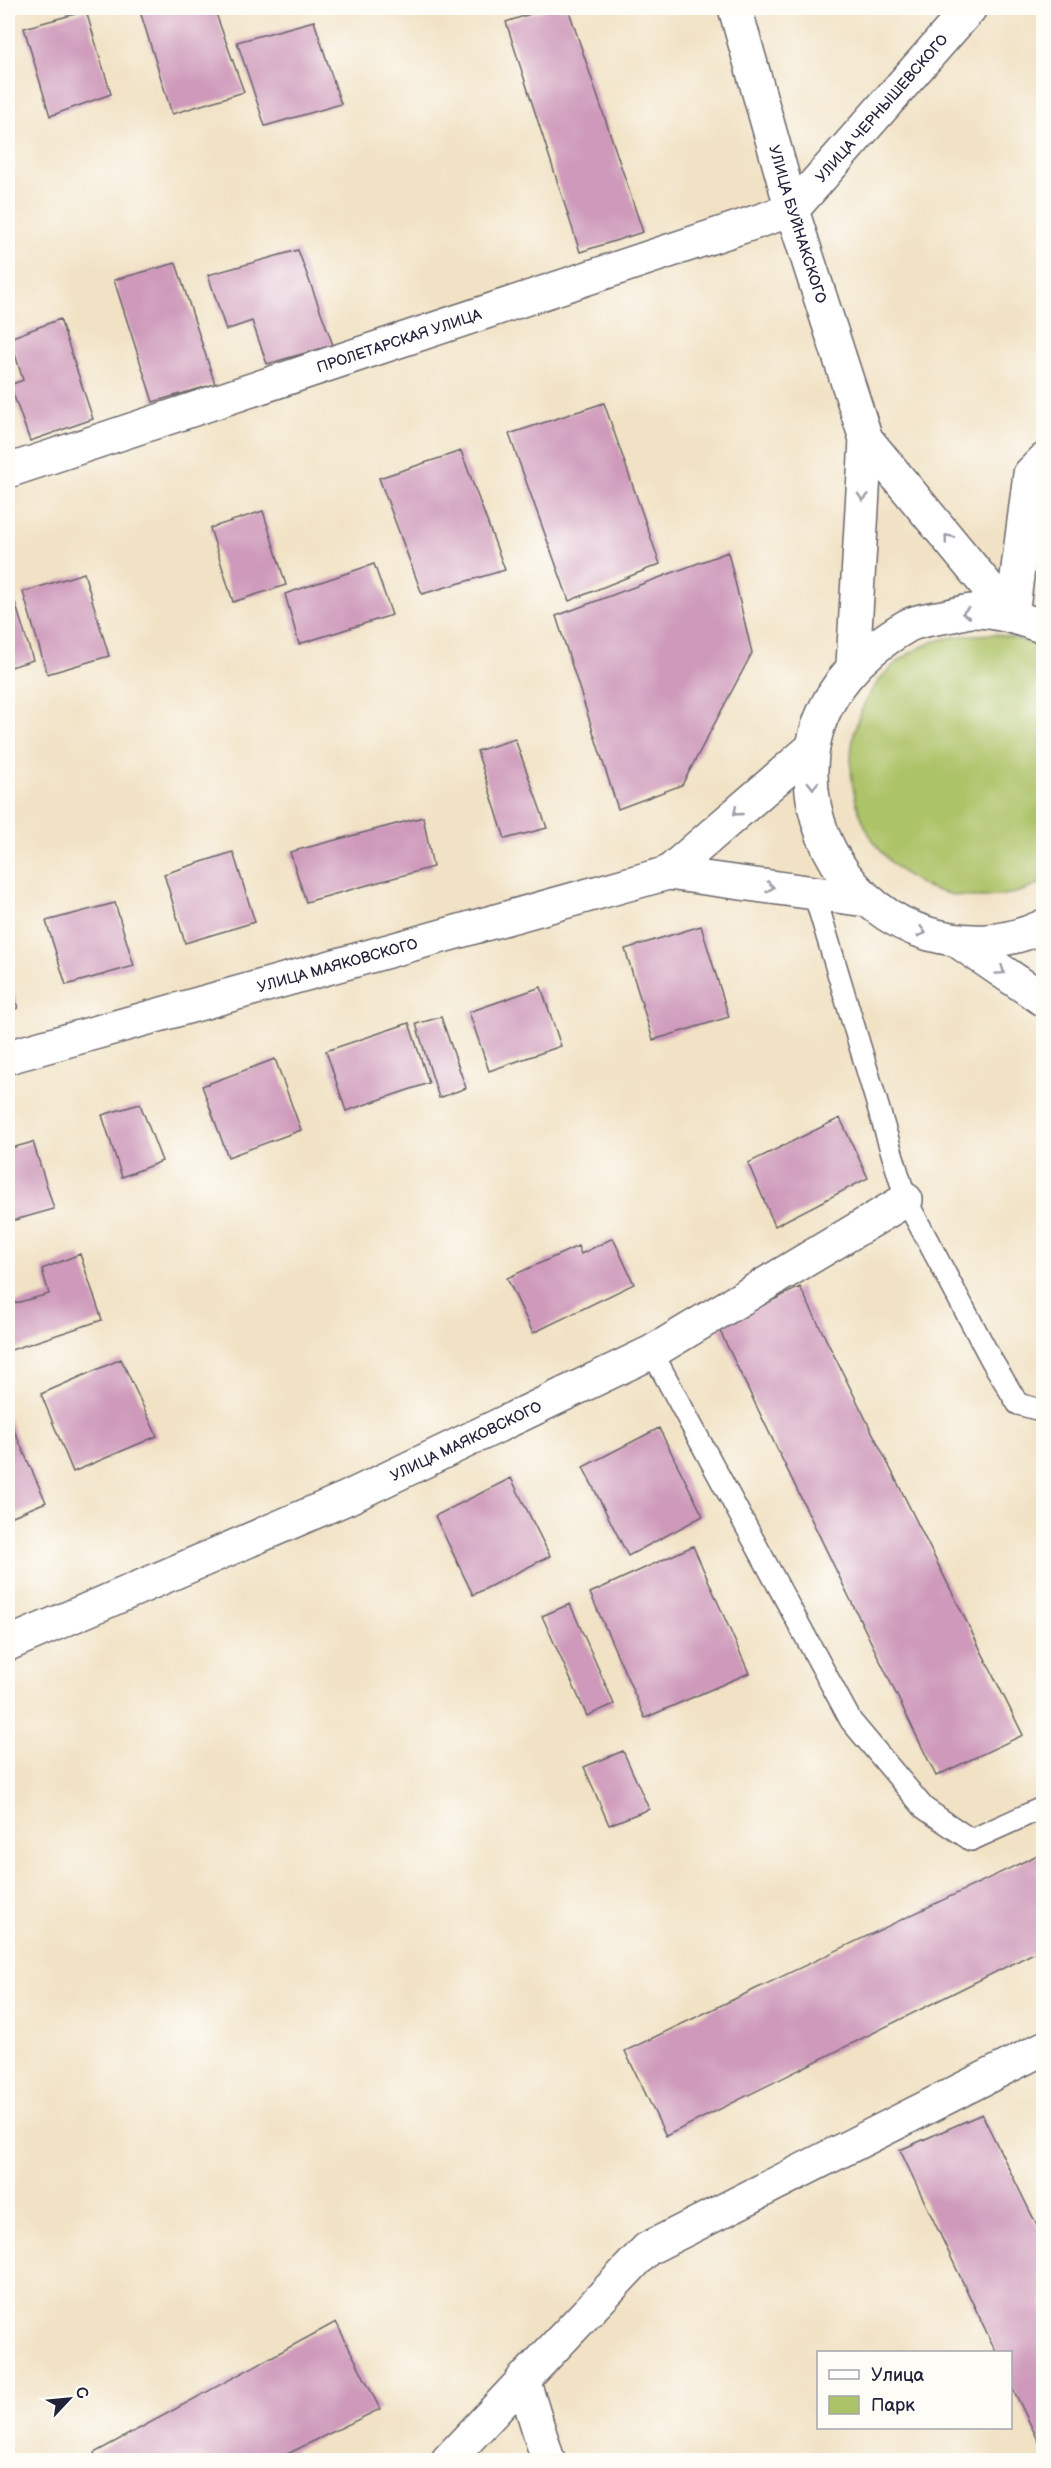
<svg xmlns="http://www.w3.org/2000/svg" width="1051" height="2468" viewBox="0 0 1051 2468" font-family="'Balsamiq Sans',sans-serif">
<rect width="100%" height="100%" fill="#fdfcf7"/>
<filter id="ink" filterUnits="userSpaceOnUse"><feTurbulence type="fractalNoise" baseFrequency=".0167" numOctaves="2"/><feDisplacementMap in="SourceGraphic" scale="12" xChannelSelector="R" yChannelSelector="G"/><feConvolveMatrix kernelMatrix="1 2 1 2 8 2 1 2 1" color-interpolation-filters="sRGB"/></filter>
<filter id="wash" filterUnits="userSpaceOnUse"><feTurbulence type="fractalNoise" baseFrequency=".008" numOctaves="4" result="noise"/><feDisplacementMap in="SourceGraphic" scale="24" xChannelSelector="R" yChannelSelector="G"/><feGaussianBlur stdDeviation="1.35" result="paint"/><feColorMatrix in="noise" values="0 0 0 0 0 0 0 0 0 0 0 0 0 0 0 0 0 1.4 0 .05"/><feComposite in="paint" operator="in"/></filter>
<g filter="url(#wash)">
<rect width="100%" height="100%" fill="#f1e2c5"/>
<!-- green -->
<path fill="#adc368" stroke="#687252" stroke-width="1.5" d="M996 634 1032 643 1043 650V882C1024 893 1004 896 982 897 838 901 800 693 933 642 954 635 975 635 996 634Z"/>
<g id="blocks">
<!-- building -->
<path fill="#ce99ba" d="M139 8H214L244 92 172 114Z
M548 8H568L643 232 580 252 506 22Z
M86 11 111 94 50 116 24 28Z
M314 21 341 104 265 126 237 42Z
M298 250 333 345 267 364 252 321 226 330 208 275Z
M176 263 215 384 153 402 114 280Z
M60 319 93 419 30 441 10 385 23 380 10 338Z
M604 403 660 564 569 601 509 434Z
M461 451 505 570 422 594 379 478Z
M263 511 286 585 233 602 210 528Z
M728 552 752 653 682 785 618 809 556 616Z
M374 564 392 615 299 644 285 594Z
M84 573 109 656 47 674 23 592Z
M12 593 33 660 8 668V594Z
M515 739 547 828 505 839 477 751Z
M423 817 433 867 306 902 290 852Z
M233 852 255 922 185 943 164 874Z
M115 903 134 966 66 985 46 921Z
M701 926 729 1017 653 1040 625 949Z
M8 975 18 1008 8 1011Z
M541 987 561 1046 489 1071 469 1012Z
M441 1017 466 1088 439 1098 416 1024Z
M409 1023 429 1083 346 1111 326 1051Z
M275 1059 301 1130 228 1157 202 1086Z
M140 1104 162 1161 122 1177 102 1115Z
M840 1118 868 1178 775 1226 748 1163Z
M33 1142 54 1209 8 1222V1149Z
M613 1238 634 1284 533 1333 507 1278 578 1246 581 1254Z
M80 1254 102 1320 8 1351V1305L49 1294 42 1269Z
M800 1287 1023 1735 936 1776 718 1327Z
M121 1359 157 1436 73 1472 41 1394Z
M8 1417 46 1502 8 1518Z
M659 1428 703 1516 628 1556 583 1467Z
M511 1478 550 1556 473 1595 435 1516Z
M693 1546 749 1673 645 1718 590 1593Z
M570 1604 614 1704 587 1716 542 1616Z
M623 1751 649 1809 609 1825 584 1767Z
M1044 1852V1948L666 2136 625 2051Z
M982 2114 1044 2240V2452L1010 2383V2352H996L900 2150Z
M336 2322 380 2409 275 2460H98L94 2453Z"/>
</g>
</g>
<g filter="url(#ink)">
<use href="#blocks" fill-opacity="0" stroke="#6a656b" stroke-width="1.5"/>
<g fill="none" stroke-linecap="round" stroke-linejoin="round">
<!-- service casing -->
<g stroke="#6a656b" stroke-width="24">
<path id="service" d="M814 893 906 1200 992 1361 1018 1404 1044 1411
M652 1352 851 1721 924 1808 971 1840 1044 1807"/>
</g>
<!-- minor casing -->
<g stroke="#6a656b" stroke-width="36">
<g id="minor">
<path id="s1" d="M735 8 792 210 866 439 1012 616"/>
<path id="s2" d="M8 471 792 210 970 8"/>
<path d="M1012 616 1030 474 1044 460"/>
<path d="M1044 627C1021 619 998 611 973 611 965 611 955 615 947 616 934 619 918 620 907 626 861 652 822 694 813 747 800 828 850 911 929 934 970 945 1005 944 1044 926"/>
<path d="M853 665 866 439"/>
<path d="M813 747 668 873 866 900"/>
<path d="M959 942 1044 1000"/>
<path id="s3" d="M8 1057 668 873"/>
<path id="s4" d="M8 1644 347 1498 652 1352 906 1200"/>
<path d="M523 2379 548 2460"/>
<path d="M448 2460 647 2249 1044 2048"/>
</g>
</g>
<!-- service -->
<use href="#service" stroke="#fff" stroke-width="21"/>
<!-- minor -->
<use href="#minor" stroke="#fff" stroke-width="33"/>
</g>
<!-- one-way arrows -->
<defs><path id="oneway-chevron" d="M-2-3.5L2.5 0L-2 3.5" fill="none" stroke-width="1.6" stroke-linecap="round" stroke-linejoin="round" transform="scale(1.5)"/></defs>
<g stroke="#9c9ca7">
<use href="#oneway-chevron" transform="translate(863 497) rotate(93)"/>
<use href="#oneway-chevron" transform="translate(948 538) rotate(-129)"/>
<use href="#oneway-chevron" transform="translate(966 613) rotate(172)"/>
<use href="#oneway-chevron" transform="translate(813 785) rotate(91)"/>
<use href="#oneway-chevron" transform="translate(737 812) rotate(139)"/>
<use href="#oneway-chevron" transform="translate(770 887) rotate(8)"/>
<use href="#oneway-chevron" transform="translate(922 932) rotate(16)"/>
<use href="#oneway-chevron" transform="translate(1001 971) rotate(34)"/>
</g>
</g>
<g text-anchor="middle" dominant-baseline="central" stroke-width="5" stroke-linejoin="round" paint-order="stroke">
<!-- street labels -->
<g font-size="15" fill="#22223b" stroke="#fdfcf7">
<text stroke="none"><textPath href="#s2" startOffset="962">УЛИЦА ЧЕРНЫШЕВСКОГО</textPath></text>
<text stroke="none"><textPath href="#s1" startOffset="225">УЛИЦА БУЙНАКСКОГО</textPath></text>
<text stroke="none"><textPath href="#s2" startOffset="412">ПРОЛЕТАРСКАЯ УЛИЦА</textPath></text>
<text stroke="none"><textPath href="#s3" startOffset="342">УЛИЦА МАЯКОВСКОГО</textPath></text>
<text stroke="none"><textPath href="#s4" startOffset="501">УЛИЦА МАЯКОВСКОГО</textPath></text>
</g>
</g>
<!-- margin -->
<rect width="1051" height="2468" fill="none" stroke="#fdfcf7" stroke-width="30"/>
<!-- legend -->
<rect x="817" y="2351" width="195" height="78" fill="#fdfcf7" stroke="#a5a5ac" stroke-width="1.5"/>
<rect x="829" y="2370" width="30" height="9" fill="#ffffff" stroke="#a5a5ac" stroke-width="1.5"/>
<text x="871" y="2381" font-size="18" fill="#22223b">Улица</text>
<rect x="829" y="2396" width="30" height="18" fill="#adc368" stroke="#a5a5ac" stroke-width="1.5"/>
<text x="871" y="2411" font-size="18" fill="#22223b">Парк</text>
<!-- north arrow -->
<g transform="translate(69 2399) rotate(64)" stroke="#fdfcf7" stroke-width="4.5" paint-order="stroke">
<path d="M0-4.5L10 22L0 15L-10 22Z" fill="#22223b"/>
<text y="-9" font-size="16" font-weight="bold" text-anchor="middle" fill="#22223b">С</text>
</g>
</svg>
